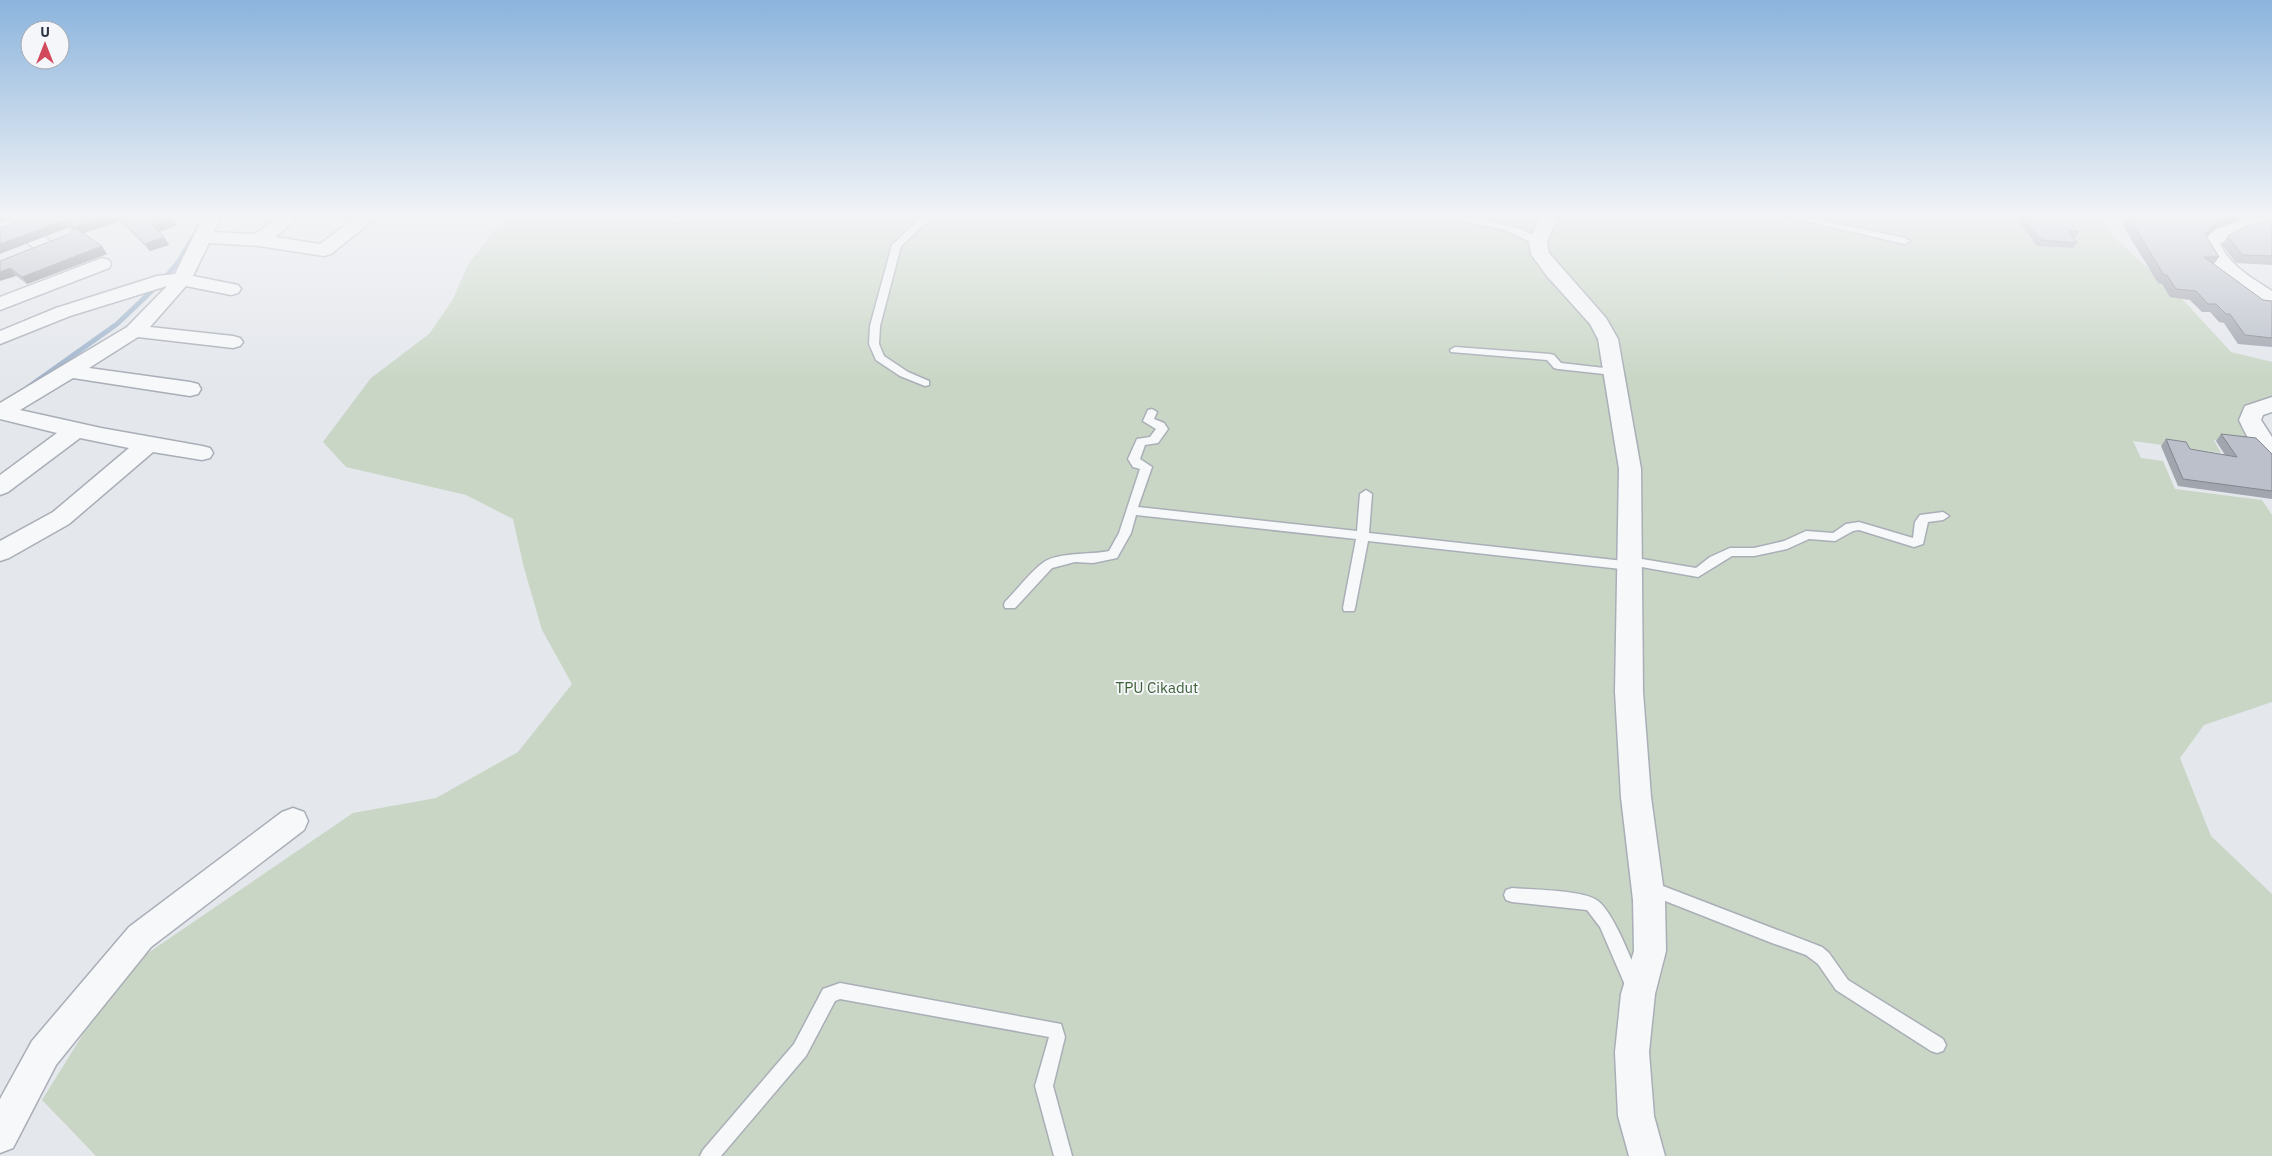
<svg xmlns="http://www.w3.org/2000/svg" width="2272" height="1156" viewBox="0 0 2272 1156" font-family="'IBM Plex Sans',sans-serif">
<rect width="100%" height="100%" fill="#e4e7ec"/>
<!-- green -->
<path fill="#c9d6c5" d="M505 217H2099L2115 238 2185 302 2231 352 2272 362V396L2244 406 2240 426 2256 444 2214 440 2221 453 2133 441 2141 458 2163 461 2175 489 2262 500 2272 515V702L2204 725 2180 758 2211 836 2272 894V1156H96L42 1100 123 970 353 813 436 798 518 752 572 684 542 630 524 568 513 519 466 495 346 467 323 442 371 378 429 334 452 301 469 263Z"/>
<g fill="none" stroke-linecap="round" stroke-linejoin="round">
<!-- stream -->
<path stroke="#9fb4cc" stroke-width="5" d="M164 279 179 261 200 226
M27 388 117 324 157 286"/>
<!-- service casing -->
<g stroke="#a9aeb7" stroke-width="3">
<path id="service" d="M676 217H714L710 220 673 222 671 220Z
M922 217H932L901 246 880 326 879 344 884 356 908 372 929 381V385L925 386 900 376 876 360 869 344 870 326 892 245Z
M1444 217C1470 217 1523 223 1543 242L1541 244H1535L1505 230Z
M1787 217H1805L1905 238 1910 241 1905 244Z
M1455 347 1550 354 1554 355 1561 363 1613 369 1618 372 1613 375 1558 369 1554 368 1547 360 1451 352 1450 350Z
M1152 409 1157 412 1154 419 1164 423 1168 429 1158 443 1145 445 1140 459 1152 467 1138 507 1357 531 1360 494 1366 490 1372 494 1369 533 1624 561 1630 557 1696 568 1710 557 1730 548H1754L1784 541 1806 531 1833 533 1846 524 1859 522 1913 538 1915 522 1920 515 1943 512 1949 516 1943 520 1928 522 1923 544 1914 547 1859 530 1853 531 1835 541 1809 539 1787 549 1754 556H1732L1698 577 1636 566 1630 570 1368 541 1355 608 1354 611H1344L1343 608 1356 539 1136 515 1131 533 1117 558 1093 563 1075 562 1052 568 1015 608H1005L1004 605 1005 602C1015 592 1033 569 1044 562 1059 552 1090 555 1109 551L1119 533 1140 469 1133 467 1128 459 1137 439 1150 437 1156 429 1143 421 1148 410Z
M1650 881 1822 947 1829 953 1848 980 1943 1039 1946 1045 1943 1051 1937 1053 1931 1051 1836 990 1818 964 1806 955 1772 943 1645 893 1642 888 1645 883Z
M1512 888C1534 890 1577 890 1595 899 1613 908 1634 967 1642 986L1640 992 1634 994 1628 992 1600 927 1587 910 1512 902 1506 900 1504 895 1506 890Z
M840 983 1061 1024 1065 1037 1053 1086 1072 1156H1054L1035 1086 1049 1037 840 999 835 1001 806 1056 721 1156H700L703 1150 794 1044 823 989Z"/>
</g>
<!-- minor casing -->
<g stroke="#a9aeb7" stroke-width="3">
<path id="minor" d="M203 217H222L213 232 255 234 278 217H299L275 237 320 244 356 217H377L331 254 324 256 259 246 209 243 193 276 238 285 241 289 238 293 231 295 186 286 150 327 233 336 240 338 243 342 240 346 233 348 138 337 89 368 190 382 198 384 201 389 198 394 190 396 73 378 20 410 101 428 202 446 210 448 213 453 210 458 202 460 153 452 69 524 9 558 0 561V541L53 512 129 448 80 438 8 492 0 495V475L57 433 0 419V403L127 327 167 286 70 316 0 344V331L56 308 157 276 175 274Z
M1540 217H1558L1547 242 1549 253 1606 318 1618 339 1641 469 1643 692 1651 797 1665 900 1666 951 1655 994 1649 1052 1654 1116 1665 1156H1629L1618 1116 1615 1052 1621 994 1634 951 1633 900 1621 797 1615 692 1619 469 1598 339 1590 324 1546 275 1531 254 1529 242Z
M2255 217H2272V224L2237 233 2220 244C2230 266 2252 278 2272 291V306L2265 304C2239 287 2214 272 2201 243L2216 229Z
M27 228C37 230 48 238 53 246L51 250C38 253 25 243 18 233L21 229Z
M102 258 109 260 111 264 109 268 0 310V297Z
M2272 397V412L2263 415 2261 420 2272 437V458C2255 454 2246 435 2239 420L2245 406Z
M293 808 304 812 308 821 304 830 151 947 56 1065 13 1148 0 1153V1099L32 1041 129 927 282 812Z"/>
</g>
<!-- service -->
<use href="#service" fill="#f7f8fa" fill-rule="evenodd"/>
<!-- minor -->
<use href="#minor" fill="#f7f8fa" fill-rule="evenodd"/>
</g>
<!-- wall -->
<path fill="#a1a5ae" d="M27 217H172L177 225 159 232 169 245 150 251 120 221 83 233 107 254 27 284 16 276 0 261 69 234 73 230Z
M2015 217H2067L2079 232 2076 237H2073L2077 243 2073 248 2037 246Z
M2134 217H2248L2215 228 2206 236 2219 257 2214 264 2263 300 2272 301V347L2238 344 2224 323 2219 322 2210 312H2202L2190 300 2170 297 2162 284 2158 283 2123 226 2129 218 2135 219Z
M2272 219V265L2236 263 2222 245 2228 236Z
M2221 434 2272 454V499L2178 486 2161 446 2166 439 2190 449 2225 455 2216 441Z"/>
<!-- shaded-wall -->
<path fill="#83868d" d="M0 217H12L0 223Z
M103 217H118L120 221 79 235 74 227Z
M2227 217H2248L2215 228 2199 243 2205 234 2220 219Z
M173 218 177 225 157 233 152 225Z
M62 221 67 228 0 254V244Z
M164 237 169 245 150 251 145 244Z
M102 246 107 254 27 284 22 277Z
M10 268 16 276 0 281V272Z"/>
<!-- building -->
<path fill="#bbc0ca" stroke="#83868d" d="M27 217H103L74 227 102 246 22 277 10 268 0 272V261L69 234 74 228 69 223 62 221 0 244V228Z
M119 217H172L173 218 152 225 164 237 145 244Z
M2022 217H2067L2079 232 2069 231 2077 243 2041 240Z
M2145 217H2227L2220 219 2205 234 2219 257H2204L2263 300 2272 301V338L2245 335 2230 314H2226L2216 304H2208L2196 291 2176 289 2167 275H2164L2129 218 2147 219Z
M2272 219V256L2242 255 2228 236 2244 227Z
M2221 434 2256 438 2272 454V491L2183 479 2166 439 2186 442 2190 449 2237 457Z"/>
<!-- sky -->
<linearGradient id="sky" x2="0" y2="1"><stop stop-color="#8bb4dd"/><stop offset="0.57" stop-color="#f3f4f6"/><stop offset="1" stop-color="#f3f4f6" stop-opacity="0"/></linearGradient>
<rect width="2272" height="379" fill="url(#sky)"/>
<g text-anchor="middle" dominant-baseline="central" stroke-width="4" stroke-linejoin="round" paint-order="stroke">
<!-- park labels -->
<g font-size="15" fill="#3f6138" stroke="#f4f6f9">
<text x="1157" y="687">TPU Cikadut</text>
</g>
</g>
<!-- north arrow -->
<g transform="translate(45 45)"><circle r="24" fill="#f4f6f9" stroke="#a4a8b1"/>
<path d="M0-4L9 19L0 12L-9 19Z" fill="#d1495b"/>
<text y="-8" font-size="14" font-weight="bold" text-anchor="middle" fill="#2b3445">U</text>
</g>
</svg>
